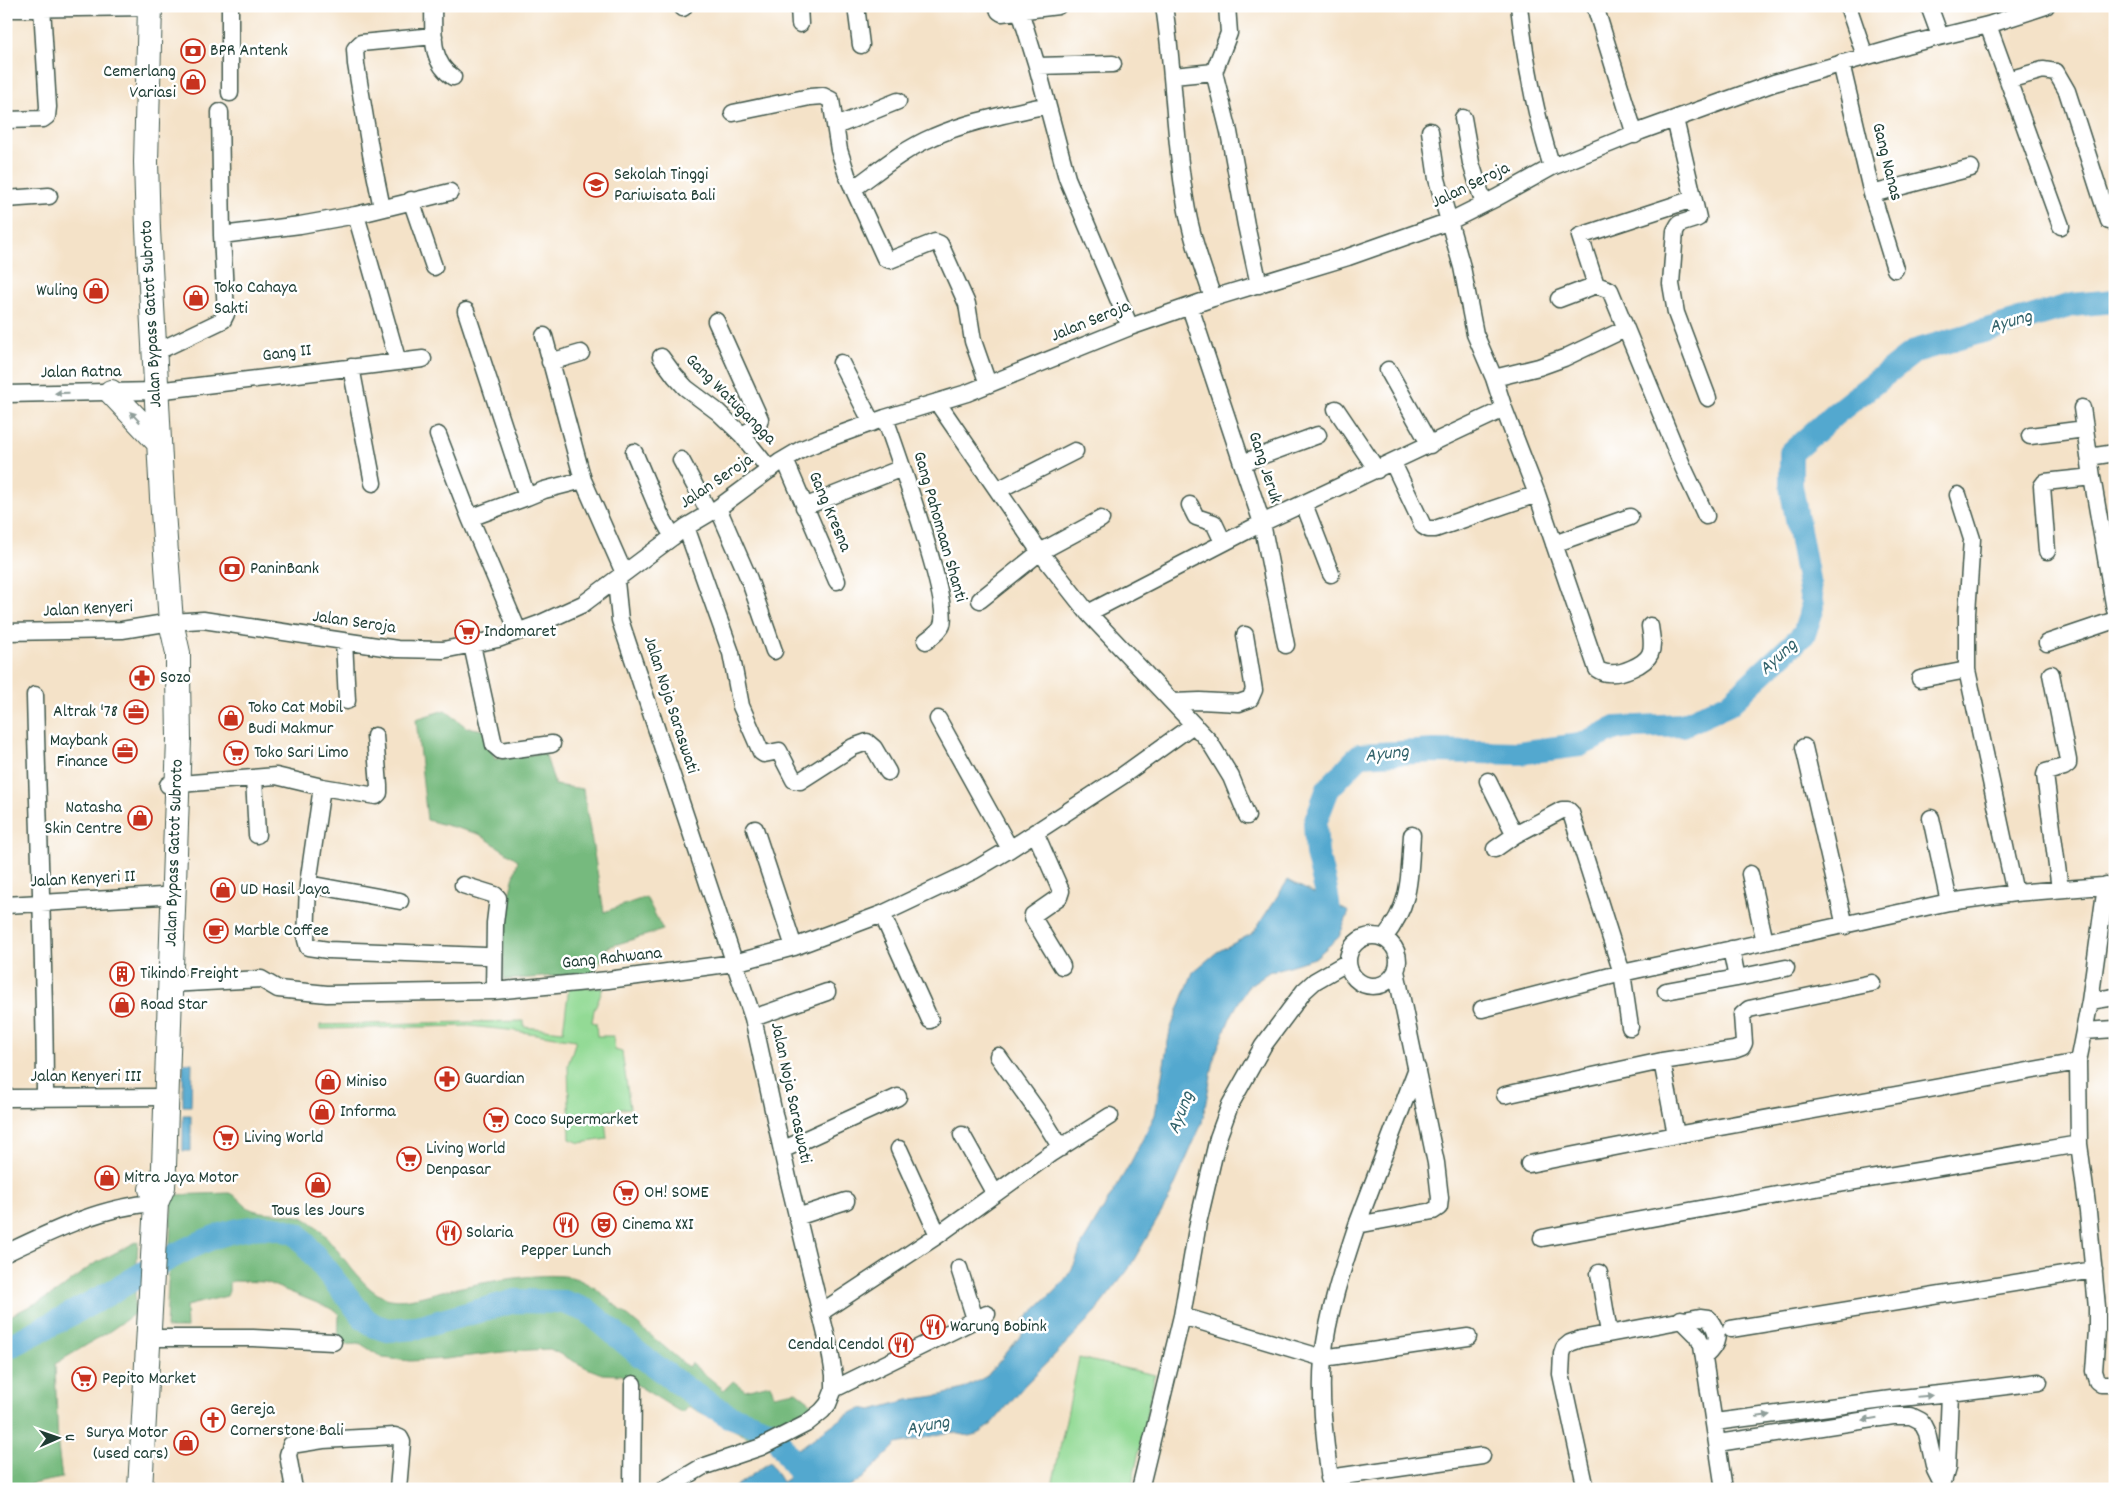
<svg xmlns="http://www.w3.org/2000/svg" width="2121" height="1495" viewBox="0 0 2121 1495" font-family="Dekko,sans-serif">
<rect width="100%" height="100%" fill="#fff"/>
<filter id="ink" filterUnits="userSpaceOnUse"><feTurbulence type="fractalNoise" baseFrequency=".02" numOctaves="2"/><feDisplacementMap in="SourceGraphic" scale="10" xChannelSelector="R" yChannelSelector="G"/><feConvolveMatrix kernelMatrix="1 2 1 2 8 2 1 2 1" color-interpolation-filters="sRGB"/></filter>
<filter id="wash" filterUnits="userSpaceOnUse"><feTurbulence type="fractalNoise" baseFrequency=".0096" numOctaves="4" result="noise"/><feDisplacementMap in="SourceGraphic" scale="20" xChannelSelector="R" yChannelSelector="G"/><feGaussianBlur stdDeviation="1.12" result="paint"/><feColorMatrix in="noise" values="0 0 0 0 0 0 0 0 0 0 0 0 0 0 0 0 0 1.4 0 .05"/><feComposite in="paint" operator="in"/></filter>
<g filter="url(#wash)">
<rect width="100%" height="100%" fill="#f4e2c8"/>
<!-- green -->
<path fill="#93da95" stroke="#598c64" d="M569 987 603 988 594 1010 592 1022 596 1023 597 1036H613L615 1050 622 1052 630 1108 604 1111 607 1139 580 1143 570 1139 568 1065 576 1040 508 1030 469 1026 320 1029V1025L524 1021V1027L563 1031Z
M1079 1358 1155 1375 1131 1489H1064L1052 1486Z"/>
<!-- forest -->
<path fill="#76ba7e" stroke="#4a7c59" d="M445 710 466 727 484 730 495 759 545 753 555 785 583 789 604 912 646 897 663 930 608 947 594 973 504 980 503 919 518 860 479 834 427 820 416 719Z
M229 1193C239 1196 243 1207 253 1210 272 1216 296 1210 312 1223 336 1240 361 1294 390 1299 407 1302 426 1295 442 1291 476 1284 538 1271 571 1277 580 1279 587 1284 595 1288L688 1367 691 1363 724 1390 733 1381 745 1390 770 1384 774 1395 796 1391 819 1409 757 1442 688 1406 682 1413 621 1375 602 1374 589 1369 550 1349 511 1351 446 1359 410 1361 383 1358 361 1344 338 1345 339 1315 337 1311 265 1282 233 1281 229 1283V1291L227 1296 186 1306 187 1328H166L172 1195Z
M138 1241 134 1314 110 1331 55 1364 58 1447 62 1478 6 1489V1318L56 1293 92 1265Z"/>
<!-- water -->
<path fill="#52a8cf" stroke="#387282" d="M1288 880 1349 912 1339 937 1315 958 1269 972 1248 986 1231 1016 1215 1055 1202 1123 1167 1203 1128 1270 1087 1322 1024 1386 992 1424 980 1433 969 1436 950 1432 897 1444 863 1478 845 1489H732L770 1462 782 1482 793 1476 781 1455 800 1448 843 1417 861 1408 872 1410 908 1400 942 1395 963 1389 987 1376 1023 1333 1019 1326C1041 1301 1073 1282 1080 1248L1131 1162 1155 1115 1170 1030 1193 972 1217 952 1253 933Z
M183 1063H192L191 1106H183Z
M183 1115H191V1151H183Z"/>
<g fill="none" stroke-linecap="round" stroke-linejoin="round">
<!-- river -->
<path stroke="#52a8cf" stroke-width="24" d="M1325 929 1331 924 1326 890 1317 854 1315 823 1328 789 1360 755 1435 751 1518 753 1580 745 1616 728 1683 725 1729 704 1804 634 1813 607 1791 486V453L1835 414 1915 351 2072 305 2115 301
M6 1348C42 1329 78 1311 113 1291 161 1264 241 1206 298 1235L365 1319 375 1326 388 1330 416 1328 515 1301 564 1302 588 1311 640 1355 692 1393 729 1416 766 1429 778 1440 803 1478"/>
</g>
</g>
<g filter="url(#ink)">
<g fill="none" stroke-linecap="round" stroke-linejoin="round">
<!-- minor casing -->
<g stroke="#3f564a" stroke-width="19">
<path id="minor" d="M230 6V93
M433 6C434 32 429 61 453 77
M799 6 800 24
M856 6 861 45
M997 6 999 11 1002 13 1058 6
M1164 6C1174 70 1174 135 1185 199 1190 233 1202 266 1213 298
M1227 6 1229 33 1214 72 1229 132 1246 225 1259 285
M1519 6C1525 61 1535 114 1552 167
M1595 6 1635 135
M1848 6 1865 56
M1929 6 1940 36
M683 8 684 6
M6 9 150 7
M1020 11 1037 66 1067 178 1130 327
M1988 25 2061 226
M1841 63 1872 194 1895 269
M1037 66 1113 64
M1173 76 1214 72
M2008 80 2043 70 2056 72 2067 91 2109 221
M733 113 810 97 823 96 831 100 839 150 847 175 885 258 890 260 935 242 940 244 967 304 973 341 988 384
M1463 118 1471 163 1484 204
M1675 119 1698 218 1679 224 1675 231 1671 284 1676 313 1708 398
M6 120 43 119 47 116 48 107 42 7
M836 126 898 101
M1430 131 1437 179 1462 267 1475 334 1494 378 1504 409 1537 494 1597 669C1600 671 1604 673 1608 673 1620 675 1645 665 1650 654 1654 645 1651 635 1650 626
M853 189C878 171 904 149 933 137 969 121 1009 114 1047 105
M1872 194 1971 168
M6 199 49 196
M411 200 434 267
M382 208 371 154 356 64 355 49 361 43 434 36
M356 215 398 362
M222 235 300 225 356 215 450 192
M1596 285 1580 236 1693 199
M1559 299 1596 285 1610 290 1683 467 1706 516
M1190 307 1262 523 1286 645
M466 311 527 497 544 490 583 480
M716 321 760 419 758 426 742 435
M544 336 583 480 624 573
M154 353 223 320 226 314 222 235 220 112
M661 357 675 376 686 388 718 412 742 435 770 470
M550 362 581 353
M841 363 872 423
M351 367 373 483
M1388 370 1430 445
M1494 378 1539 367 1564 358 1625 329
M6 394 156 391 423 359
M937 402 1040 552 1088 613 1209 741 1231 777 1247 816
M2082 408 2092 477 2115 610
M1336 409 1377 470
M885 418C896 450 951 602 942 625 940 631 931 637 926 641
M438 435 470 518 518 631
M2030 436 2085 429
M634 452 660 514 673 537
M2089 457 2115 453
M681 460 709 512
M785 460 837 581
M1242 463 1318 435
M1393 463 1423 526 1428 529H1435L1537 494
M998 490 1075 451
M1958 495 1972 539 1967 613V670L2015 893
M1304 504 1331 574
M1190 505 1196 517 1214 523 1223 542
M804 507 902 468
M718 508 749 579 774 651
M470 518 527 497
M686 527 731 653 741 706 761 752 764 754 779 751 794 780 800 781 853 747 867 742 874 748 888 772
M1554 544 1630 517
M2047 551 2042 486 2045 482 2092 477
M616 581 620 620 753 1018 788 1178 830 1351 834 1375V1389L828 1404 822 1411 806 1424 761 1447 702 1467 665 1489
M980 600 1040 552 1101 519
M1088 613 1262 523 1504 409
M6 632 122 630 171 622 203 620 397 649 443 650 498 639 539 624 583 604 686 527 718 508 780 462 802 449 824 440 885 418 967 393 1130 327 1213 298 1348 257 1450 221 1496 198 1552 167 1641 131 1774 83 1906 45 1988 25 2046 6
M344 641 347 701
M2047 643 2115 620
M472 645 494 745 501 751 552 744
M2051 674 2068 760V764L2064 767 2046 772 2045 775 2060 889
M1920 679 1967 670
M35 695C38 829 45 963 45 1097
M1173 702 1200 701 1239 703 1250 699 1254 690 1245 635
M938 719 1010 849
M1804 747 1845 926
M254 778 257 835
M1488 781 1515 835
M168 785 276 776 322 787 376 796 379 793V786L375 736
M322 787 308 884 306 940 308 947 328 950 485 956
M1931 818 1949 902
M755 829 794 947
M1035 832 1061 891 1059 897 1033 915V918L1062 966
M1495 849 1515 835 1562 810H1568L1571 813 1622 973 1630 1027
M1750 874 1765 942
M308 884 400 901
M463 885 495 895 498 898 495 923 494 991 608 980 734 963 794 947 882 914 973 871 1010 849 1122 776 1193 725
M2106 885 2090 1001 2078 1062 2079 1144 2088 1212 2097 1307V1330L2094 1371 2097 1381 2101 1384H2115
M6 905 162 896
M882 914 930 1020
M1348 961a25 25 0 1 1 50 0a25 25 0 1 1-50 0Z
M1384 938C1412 902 1409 878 1412 835
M1731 949 1737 978 1786 968
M170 984 261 979 278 989 327 994 494 991
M1666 991 1737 978
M2090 1001 2115 997
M1482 1009 1622 973 1949 902 2015 893 2115 885
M753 1018 827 992
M2084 1031 2115 1029
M998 1056 1043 1119 1061 1148
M1662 1061 1676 1135
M1505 1095 1662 1061 1734 1050 1742 1047 1744 1043 1742 1015 1749 1009 1872 983
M6 1098 166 1097
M962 1135 995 1194
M899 1149 938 1235
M782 1150 898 1097
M1529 1164 1676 1135 2078 1062
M797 1217 846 1201
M1357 1225 1417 1068
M1542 1238 1827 1186 2079 1144
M6 1253C54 1230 103 1206 156 1203
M959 1268 975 1319
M1599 1273 1609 1333
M820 1313 938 1235 1050 1154 1110 1116
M1182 1316 1323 1358 1468 1337
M1681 1319 1698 1336 1702 1346 1724 1489
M1731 1329 2094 1270
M149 1338H253L333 1342
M834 1389 987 1314
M1950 1393 2039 1382
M1715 1422 1891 1399 1950 1393 1947 1468 1941 1489
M1718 1443 1893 1416H1911L1921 1421 1927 1433 1935 1470 1942 1484
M1329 1478 1482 1456
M294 1489 288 1455 291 1445 323 1440 395 1436 400 1438 402 1442 398 1489
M632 1489 633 1384
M1140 1489 1182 1316 1198 1223 1218 1138 1230 1105 1263 1046 1304 991 1315 981 1348 962
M1331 1489C1326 1446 1319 1402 1323 1359 1327 1315 1343 1267 1357 1225L1433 1211 1439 1207 1440 1198 1436 1163 1396 971
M1586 1489 1561 1374 1562 1354 1564 1348 1570 1343 1581 1339 1700 1317 1708 1318C1721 1334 1719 1344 1704 1357"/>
</g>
<!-- highway casing -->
<g stroke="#3f564a" stroke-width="26">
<path id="highway" d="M150 6 146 162 148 229 162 498 171 622 178 653V675L179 739 164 1166 163 1187 156 1203
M111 392 159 443
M140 1489 156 1203 151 1189"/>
</g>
<!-- minor -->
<use href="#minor" stroke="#fff" stroke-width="16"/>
<!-- highway -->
<use href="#highway" stroke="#fff" stroke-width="24"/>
</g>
<!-- one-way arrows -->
<defs><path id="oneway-solid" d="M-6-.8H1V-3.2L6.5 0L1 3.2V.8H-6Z" transform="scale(1.25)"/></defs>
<g fill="#8f9e9a">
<use href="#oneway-solid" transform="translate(62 393) rotate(179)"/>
<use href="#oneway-solid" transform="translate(135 417) rotate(-133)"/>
<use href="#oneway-solid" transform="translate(1925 1396) rotate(-5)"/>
<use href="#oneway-solid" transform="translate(1763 1416) rotate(-8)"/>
<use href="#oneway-solid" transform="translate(1870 1419) rotate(171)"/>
</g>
</g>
<!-- icons -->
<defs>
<g id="bank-ring" transform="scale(1.25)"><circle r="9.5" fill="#fff" stroke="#c8321e" stroke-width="1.5"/><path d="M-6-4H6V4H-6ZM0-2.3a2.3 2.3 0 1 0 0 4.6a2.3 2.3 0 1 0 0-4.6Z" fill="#c8321e"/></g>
<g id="shop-ring" transform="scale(1.25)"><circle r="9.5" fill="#fff" stroke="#c8321e" stroke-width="1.5"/><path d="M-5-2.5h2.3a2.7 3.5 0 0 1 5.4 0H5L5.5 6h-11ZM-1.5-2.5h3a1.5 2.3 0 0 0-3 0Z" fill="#c8321e"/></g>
<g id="university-ring" transform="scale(1.25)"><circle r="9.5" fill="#fff" stroke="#c8321e" stroke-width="1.5"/><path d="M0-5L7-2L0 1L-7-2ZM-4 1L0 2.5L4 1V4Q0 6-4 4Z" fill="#c8321e"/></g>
<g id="supermarket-ring" transform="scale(1.25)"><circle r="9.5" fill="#fff" stroke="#c8321e" stroke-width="1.5"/><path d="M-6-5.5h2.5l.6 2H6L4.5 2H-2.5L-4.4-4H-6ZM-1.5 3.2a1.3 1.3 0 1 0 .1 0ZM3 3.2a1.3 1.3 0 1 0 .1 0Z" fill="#c8321e"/></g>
<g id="pharmacy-ring" transform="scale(1.25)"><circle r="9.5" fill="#fff" stroke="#c8321e" stroke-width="1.5"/><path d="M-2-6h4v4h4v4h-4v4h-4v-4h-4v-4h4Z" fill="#c8321e"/></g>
<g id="office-ring" transform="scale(1.25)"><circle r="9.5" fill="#fff" stroke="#c8321e" stroke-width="1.5"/><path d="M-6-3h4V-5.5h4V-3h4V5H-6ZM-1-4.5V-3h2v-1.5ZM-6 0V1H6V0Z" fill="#c8321e"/></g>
<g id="cafe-ring" transform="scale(1.25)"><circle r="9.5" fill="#fff" stroke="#c8321e" stroke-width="1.5"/><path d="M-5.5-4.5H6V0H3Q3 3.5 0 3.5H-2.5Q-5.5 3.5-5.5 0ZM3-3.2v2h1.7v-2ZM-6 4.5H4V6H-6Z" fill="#c8321e"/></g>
<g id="building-ring" transform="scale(1.25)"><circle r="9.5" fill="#fff" stroke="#c8321e" stroke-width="1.5"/><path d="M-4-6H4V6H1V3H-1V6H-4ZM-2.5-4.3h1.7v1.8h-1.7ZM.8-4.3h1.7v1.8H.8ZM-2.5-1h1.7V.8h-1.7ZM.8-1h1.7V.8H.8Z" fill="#c8321e"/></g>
<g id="restaurant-ring" transform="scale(1.25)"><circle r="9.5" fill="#fff" stroke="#c8321e" stroke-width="1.5"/><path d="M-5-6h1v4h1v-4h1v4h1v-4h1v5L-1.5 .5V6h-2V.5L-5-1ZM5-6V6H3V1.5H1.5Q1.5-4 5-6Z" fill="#c8321e"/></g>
<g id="theatre-ring" transform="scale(1.25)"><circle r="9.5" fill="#fff" stroke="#c8321e" stroke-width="1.5"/><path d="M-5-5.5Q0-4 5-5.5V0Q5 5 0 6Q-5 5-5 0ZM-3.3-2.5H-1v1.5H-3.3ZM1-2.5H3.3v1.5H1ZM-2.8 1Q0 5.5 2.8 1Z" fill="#c8321e"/></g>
<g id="church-ring" transform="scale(1.25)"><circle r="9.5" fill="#fff" stroke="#c8321e" stroke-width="1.5"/><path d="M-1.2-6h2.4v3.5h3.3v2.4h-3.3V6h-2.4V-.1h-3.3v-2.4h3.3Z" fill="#c8321e"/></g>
</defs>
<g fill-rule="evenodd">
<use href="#bank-ring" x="193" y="51"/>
<use href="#shop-ring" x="193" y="82"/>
<use href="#university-ring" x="596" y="185"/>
<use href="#shop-ring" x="96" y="291"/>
<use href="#shop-ring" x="196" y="298"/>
<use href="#bank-ring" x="232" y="569"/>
<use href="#supermarket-ring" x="467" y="632"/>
<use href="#pharmacy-ring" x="142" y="678"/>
<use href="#office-ring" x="136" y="712"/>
<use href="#shop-ring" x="231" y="718"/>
<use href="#office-ring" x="125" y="751"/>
<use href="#supermarket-ring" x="236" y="753"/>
<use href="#shop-ring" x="140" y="818"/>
<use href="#shop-ring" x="223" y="890"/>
<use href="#cafe-ring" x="216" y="931"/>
<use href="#building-ring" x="122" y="974"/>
<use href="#shop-ring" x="122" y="1005"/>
<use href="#pharmacy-ring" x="447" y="1079"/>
<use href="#shop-ring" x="328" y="1082"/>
<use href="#shop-ring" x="322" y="1112"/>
<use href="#supermarket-ring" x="496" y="1120"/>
<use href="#supermarket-ring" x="226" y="1138"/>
<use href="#supermarket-ring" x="409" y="1159"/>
<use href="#shop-ring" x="107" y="1178"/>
<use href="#shop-ring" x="318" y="1185"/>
<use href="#supermarket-ring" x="626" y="1193"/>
<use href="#restaurant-ring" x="566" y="1225"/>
<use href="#theatre-ring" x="604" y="1225"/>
<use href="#restaurant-ring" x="449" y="1233"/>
<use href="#restaurant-ring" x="933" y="1327"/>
<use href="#restaurant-ring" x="901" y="1345"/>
<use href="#supermarket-ring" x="84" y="1379"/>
<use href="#church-ring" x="213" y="1420"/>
<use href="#shop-ring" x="186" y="1443"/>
</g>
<g text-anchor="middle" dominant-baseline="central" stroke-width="5" stroke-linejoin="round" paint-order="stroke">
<!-- poi labels -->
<g font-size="18" fill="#1f3d34" stroke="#fff" text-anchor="start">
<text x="210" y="51">BPR Antenk</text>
<text x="176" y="72" text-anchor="end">Cemerlang<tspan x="176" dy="21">Variasi</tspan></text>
<text x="614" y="175">Sekolah Tinggi<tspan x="614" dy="21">Pariwisata Bali</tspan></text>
<text x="214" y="288">Toko Cahaya<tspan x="214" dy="21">Sakti</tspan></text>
<text x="78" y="291" text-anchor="end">Wuling</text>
<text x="250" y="569">PaninBank</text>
<text x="484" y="632">Indomaret</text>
<text x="160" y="678">Sozo</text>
<text x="248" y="708">Toko Cat Mobil<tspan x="248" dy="21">Budi Makmur</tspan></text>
<text x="118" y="712" text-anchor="end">Altrak '78</text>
<text x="108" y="741" text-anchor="end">Maybank<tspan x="108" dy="21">Finance</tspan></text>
<text x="254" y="753">Toko Sari Limo</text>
<text x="122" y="808" text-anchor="end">Natasha<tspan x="122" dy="21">Skin Centre</tspan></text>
<text x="240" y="890">UD Hasil Jaya</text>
<text x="234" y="931">Marble Coffee</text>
<text x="140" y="974">Tikindo Freight</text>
<text x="140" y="1005">Road Star</text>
<text x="464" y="1079">Guardian</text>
<text x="346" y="1082">Miniso</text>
<text x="340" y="1112">Informa</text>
<text x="514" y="1120">Coco Supermarket</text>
<text x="244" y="1138">Living World</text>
<text x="426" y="1149">Living World<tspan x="426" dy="21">Denpasar</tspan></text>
<text x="124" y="1178">Mitra Jaya Motor</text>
<text x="644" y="1193">OH! SOME</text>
<text x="318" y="1211" text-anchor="middle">Tous les Jours</text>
<text x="622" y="1225">Cinema XXI</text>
<text x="466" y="1233">Solaria</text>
<text x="566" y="1251" text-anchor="middle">Pepper Lunch</text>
<text x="950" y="1327">Warung Bobink</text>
<text x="884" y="1345" text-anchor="end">Cendal Cendol</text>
<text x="102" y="1379">Pepito Market</text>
<text x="230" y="1410">Gereja<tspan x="230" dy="21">Cornerstone Bali</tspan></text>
<text x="168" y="1433" text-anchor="end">Surya Motor<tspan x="168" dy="21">(used cars)</tspan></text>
</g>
<!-- street labels -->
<g font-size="18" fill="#1f3d34" stroke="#fff">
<text transform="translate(1886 162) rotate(76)">Gang Nanas</text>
<text transform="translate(1471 186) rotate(-26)">Jalan Seroja</text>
<text transform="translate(152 314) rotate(-93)">Jalan Bypass Gatot Subroto</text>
<text transform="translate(1091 322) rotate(-22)">Jalan Seroja</text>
<text transform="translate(287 354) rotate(-7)">Gang II</text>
<text transform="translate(81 373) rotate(-1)">Jalan Ratna</text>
<text transform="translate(730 400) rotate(45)">Gang Watugangga</text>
<text transform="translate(1264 468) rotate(72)">Gang Jeruk</text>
<text transform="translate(717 482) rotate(-34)">Jalan Seroja</text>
<text transform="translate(829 512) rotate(67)">Gang Kresna</text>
<text transform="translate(939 527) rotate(74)">Gang Pahomaan Shanti</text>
<text transform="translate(88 610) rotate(-3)">Jalan Kenyeri</text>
<text transform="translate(354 623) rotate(8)">Jalan Seroja</text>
<text transform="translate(670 705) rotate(72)">Jalan Noja Saraswati</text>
<text transform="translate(175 853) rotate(-88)">Jalan Bypass Gatot Subroto</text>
<text transform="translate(83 880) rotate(-3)">Jalan Kenyeri II</text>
<text transform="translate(612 959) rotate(-6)">Gang Rahwana</text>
<text x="86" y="1077">Jalan Kenyeri III</text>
<text transform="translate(790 1093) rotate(78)">Jalan Noja Saraswati</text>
</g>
<!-- water labels -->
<g font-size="19" font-style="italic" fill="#31626a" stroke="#fff">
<text transform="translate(2011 323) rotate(-16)">Ayung</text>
<text transform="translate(1779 658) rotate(-43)">Ayung</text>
<text transform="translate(1387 755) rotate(-6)">Ayung</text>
<text transform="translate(1182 1113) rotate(-69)">Ayung</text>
<text transform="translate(928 1427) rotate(-11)">Ayung</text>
</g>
</g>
<!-- margin -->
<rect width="2121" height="1495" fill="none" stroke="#fff" stroke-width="25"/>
<!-- north arrow -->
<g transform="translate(58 1438) rotate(88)" stroke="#ffffff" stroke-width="4" paint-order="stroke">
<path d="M0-4L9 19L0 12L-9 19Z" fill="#1f3d34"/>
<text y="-8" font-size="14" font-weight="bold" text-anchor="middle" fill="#1f3d34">U</text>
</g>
</svg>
